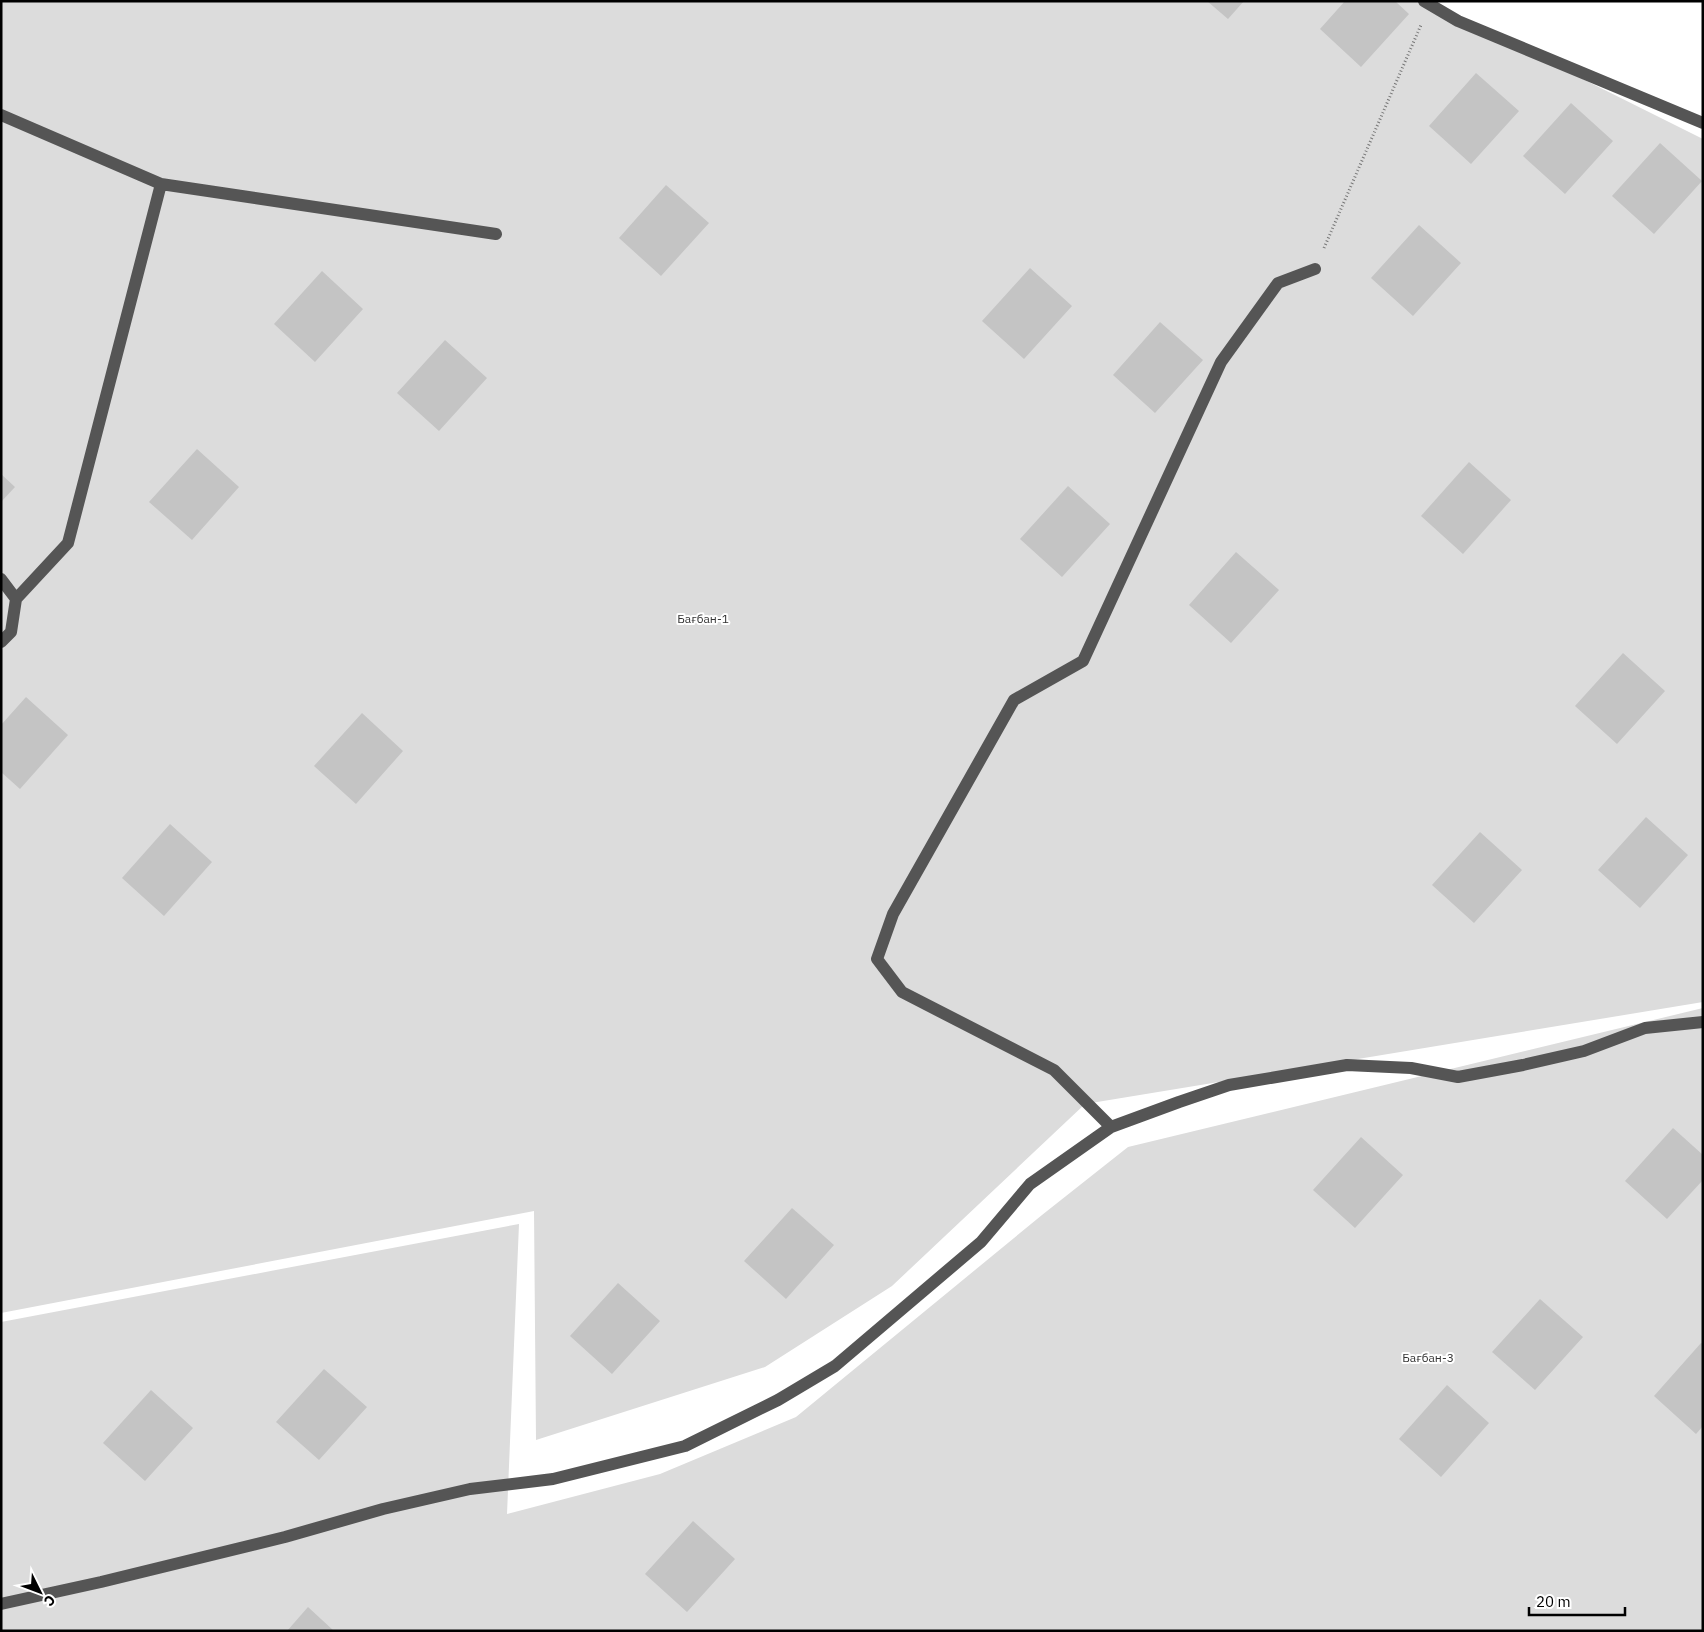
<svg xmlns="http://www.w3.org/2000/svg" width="1704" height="1632" viewBox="0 0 1704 1632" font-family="'IBM Plex Sans',sans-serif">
<rect width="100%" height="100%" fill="#fff"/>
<!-- green -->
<path fill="#dcdcdc" d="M1 1H1426L1703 139V1002L1085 1104 892 1286 765 1367 536 1440 534 1211 1 1313Z
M1703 1008V1631H1V1322L519 1224 507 1514 660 1474 796 1417 1042 1215 1128 1147Z"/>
<!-- building -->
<path fill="#c4c4c4" d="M1207 1H1244L1228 19Z
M1345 1H1395L1409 14 1361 67 1320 29Z
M1476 73 1519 111 1471 164 1429 126Z
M1571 103 1613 141 1565 194 1523 156Z
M1660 143 1702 181 1654 234 1612 196Z
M666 185 709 223 661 276 619 238Z
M1419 225 1461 263 1413 316 1371 278Z
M1030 268 1072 306 1024 359 982 321Z
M322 271 363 309 315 362 274 324Z
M1160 322 1203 360 1155 413 1113 375Z
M445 340 487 378 439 431 397 393Z
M197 449 239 487 192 540 149 502Z
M1469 462 1511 500 1463 554 1421 516Z
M1 474 15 487 1 502Z
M1068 486 1110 524 1062 577 1020 539Z
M1236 552 1279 590 1231 643 1189 605Z
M1623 653 1665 691 1617 744 1575 706Z
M26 697 68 735 20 789 1 772V725Z
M362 713 403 751 356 804 314 766Z
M1646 817 1688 855 1640 908 1598 870Z
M170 824 212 862 164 916 122 878Z
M1480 832 1522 870 1474 923 1432 885Z
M1673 1128 1703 1155V1180L1667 1219 1625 1181Z
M1361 1137 1403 1175 1355 1228 1313 1190Z
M792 1208 834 1245 786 1299 744 1261Z
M618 1283 660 1321 612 1374 570 1336Z
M1540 1299 1583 1337 1535 1390 1492 1352Z
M1701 1343 1703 1344V1426L1696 1434 1654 1396Z
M324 1369 367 1407 319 1460 276 1422Z
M1447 1385 1489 1423 1441 1477 1399 1439Z
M151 1390 193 1428 145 1481 103 1443Z
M693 1521 735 1559 687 1612 645 1574Z
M308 1607 334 1631H287Z"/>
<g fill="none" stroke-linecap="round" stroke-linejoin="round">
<!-- path -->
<path stroke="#777" stroke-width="3" stroke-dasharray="1 2.5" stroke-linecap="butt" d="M1324 248 1421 25"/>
<!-- minor -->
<path stroke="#555" stroke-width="12" d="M1424 1 1458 21 1703 123
M1 115 161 184 496 234
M1 579 16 599 11 632 1 642
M16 599 68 543 161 184
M1111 1127 1054 1070 902 992 877 959 893 914 1014 700 1083 661 1221 362 1278 283 1315 269
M1 1604 101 1582 285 1537 383 1509 470 1489 553 1479 685 1446 778 1400 835 1366 981 1242 1030 1184 1111 1127 1179 1102 1229 1085 1347 1065 1411 1068 1458 1077 1523 1065 1584 1051 1645 1028 1703 1022"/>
</g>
<g text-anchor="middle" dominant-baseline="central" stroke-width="4" stroke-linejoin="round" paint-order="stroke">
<!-- park labels -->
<g font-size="12" fill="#333" stroke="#fff">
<text x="703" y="618">Бағбан-1</text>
<text x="1428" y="1357">Бағбан-3</text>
</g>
</g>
<!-- border -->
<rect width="1704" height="1632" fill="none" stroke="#000000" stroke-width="5"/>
<!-- north arrow -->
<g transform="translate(40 1592) rotate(132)" stroke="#ffffff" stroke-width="4" paint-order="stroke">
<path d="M0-4L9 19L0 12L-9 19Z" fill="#000000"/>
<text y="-8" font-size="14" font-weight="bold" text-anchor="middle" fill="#000000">С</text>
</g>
<!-- scale -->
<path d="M1529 1607v8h96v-8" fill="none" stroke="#000000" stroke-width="2.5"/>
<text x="1536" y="1607" font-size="15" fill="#000000" stroke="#ffffff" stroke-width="4" paint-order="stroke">20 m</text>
</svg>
